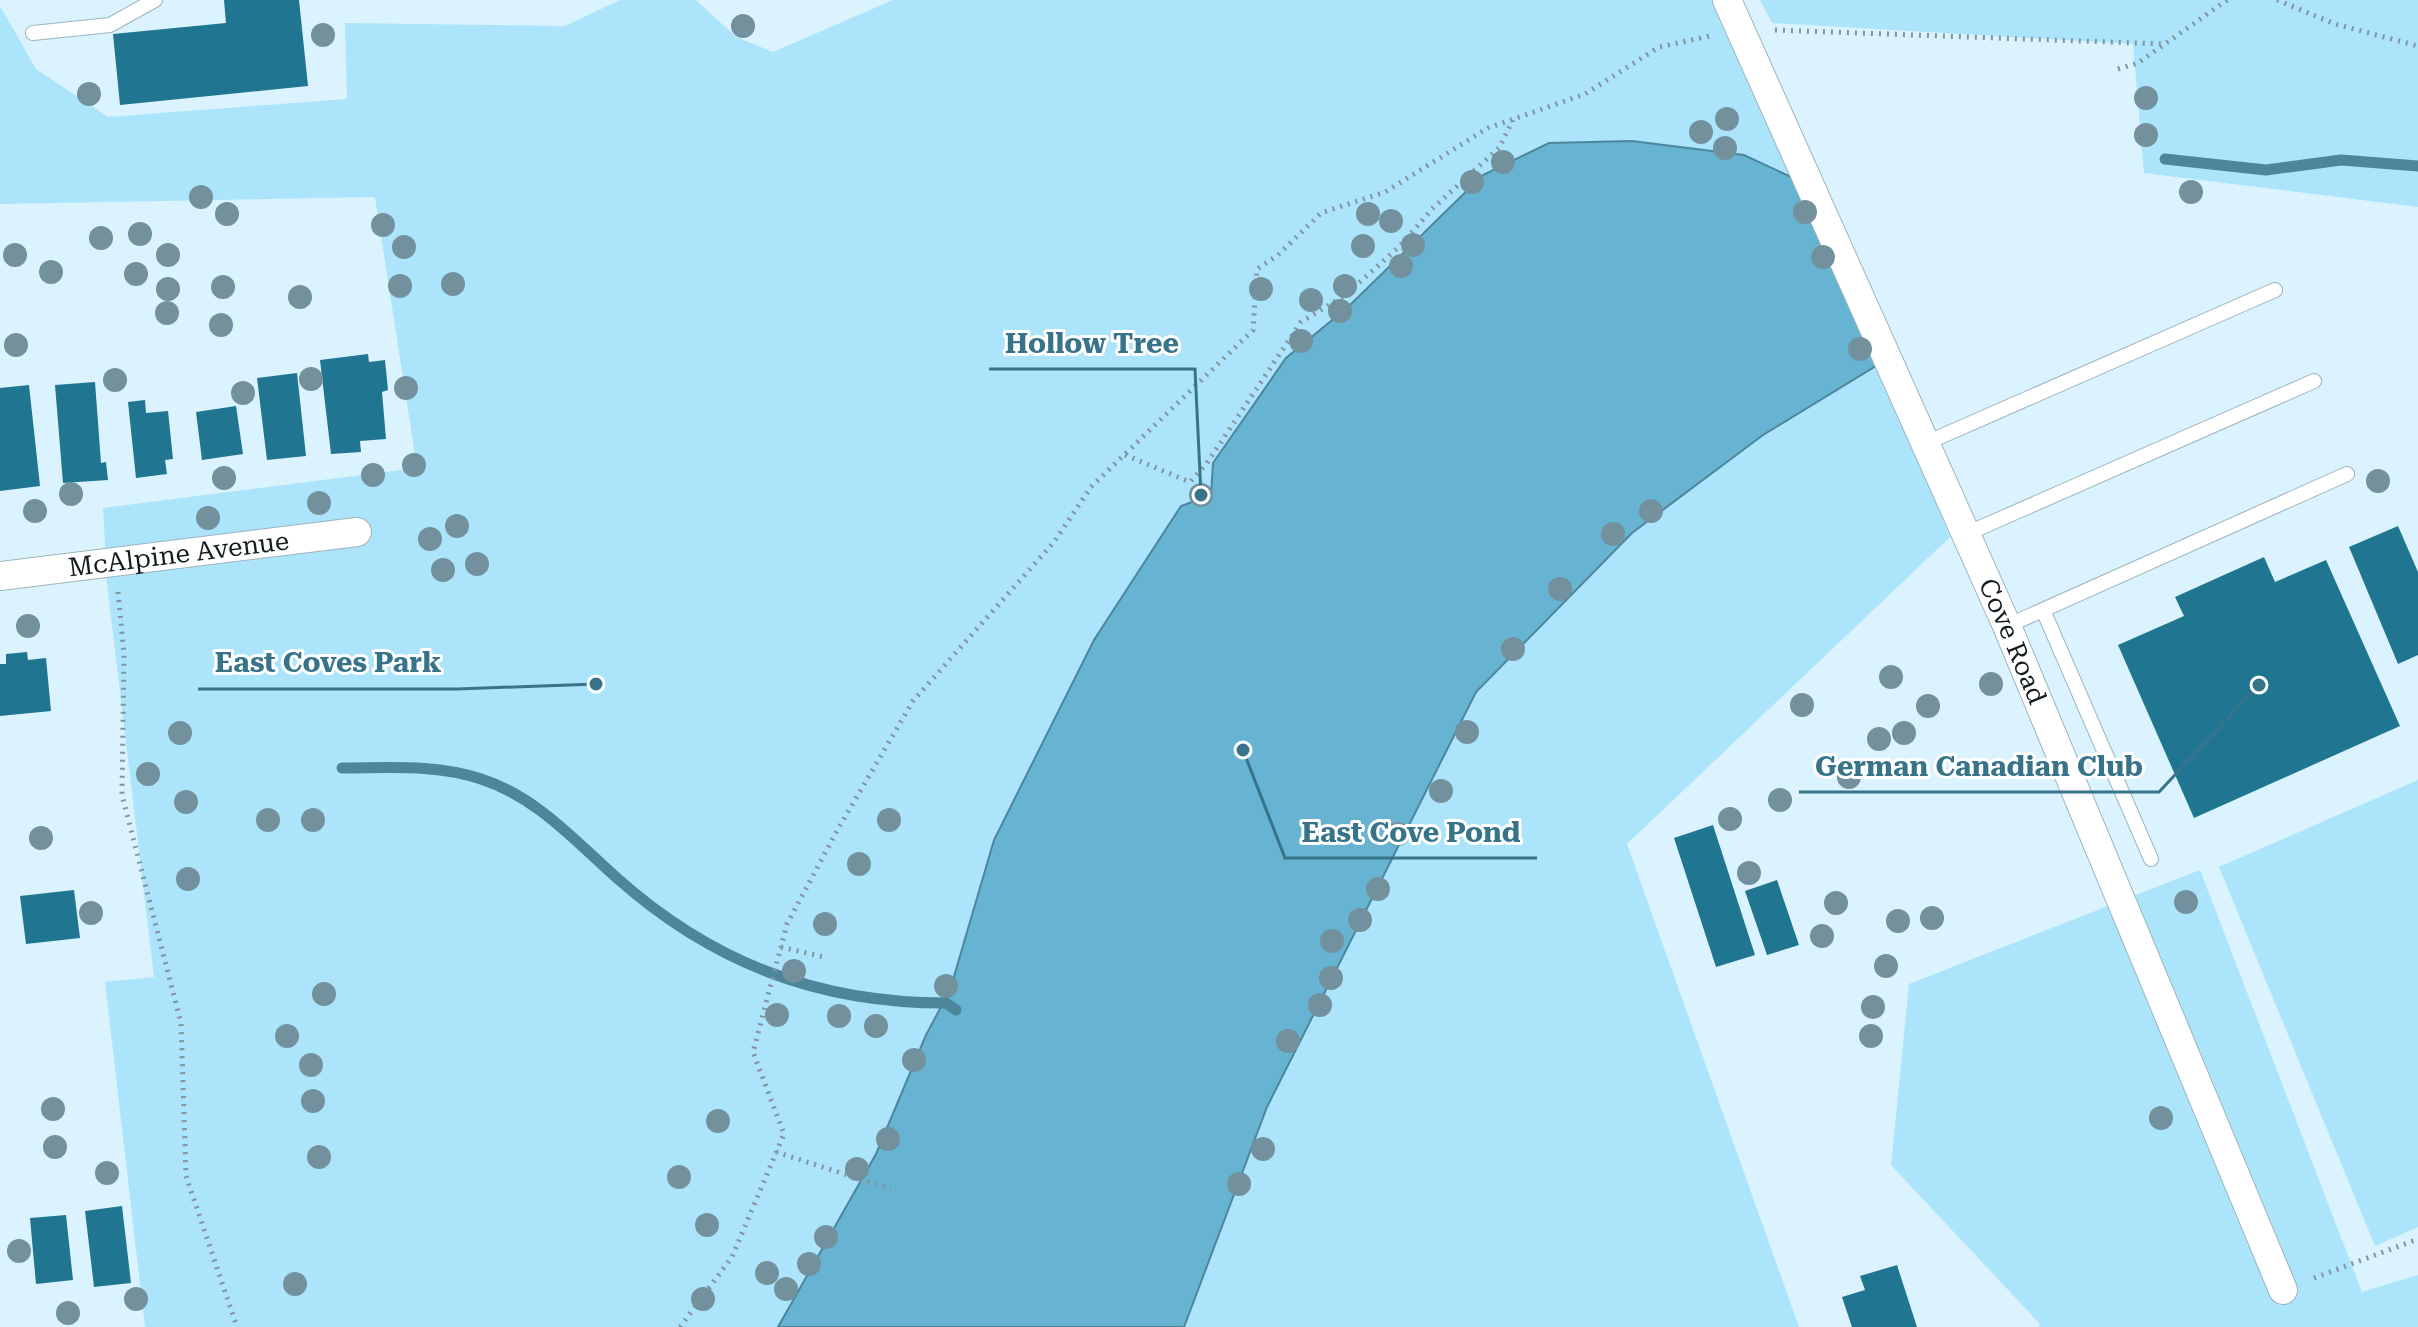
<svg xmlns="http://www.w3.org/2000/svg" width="2418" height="1327" viewBox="0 0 2418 1327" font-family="'Roboto Serif',serif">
<rect width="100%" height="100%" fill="#daf3fe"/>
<!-- green -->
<path fill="#abe4fb" d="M620 0H696L736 37 773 52 893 0H1723L1802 182 1744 155 1632 141 1422 232 1348 307 1286 358 1211 495 1094 640 994 840 950 990 926 1035 876 1154 778 1327H145L105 982 154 977 107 583 103 508 417 468 375 197 0 204V6L36 69 108 117 347 99 345 23 565 26Z
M1760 0H2418V207L2144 173 2133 44 1772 23Z
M1879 364 1950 537 1627 844 1799 1327H1184L1267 1107 1476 692 1632 533 1763 435Z
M2418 780V1227L2375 1246 2219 867Z
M2200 870 2362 1292 2418 1275V1327H2038L2041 1325 1891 1165 1909 984Z"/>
<!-- water -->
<path fill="#66b4d1" stroke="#4d869c" stroke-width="2" d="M1632 141 1744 155 1802 182 1879 364 1763 435 1632 533 1476 692 1267 1107 1184 1327H778L876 1154 926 1035 950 990 994 840 1094 640 1181 506 1211 495 1213 463 1286 358 1348 307 1483 175 1549 143Z"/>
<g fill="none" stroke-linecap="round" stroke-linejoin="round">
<!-- stream -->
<path stroke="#4d869c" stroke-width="11" d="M2165 159 2266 170 2341 160 2418 166
M342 768C389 768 436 764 481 779 537 797 575 841 618 879 713 963 818 1003 946 1003L956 1010"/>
</g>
<!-- building -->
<path fill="#207590" d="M224 0H299L308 86 120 105 113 34 226 23Z
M368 354 369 362 385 360 388 390 382 392 386 439 360 441 361 452 331 454 320 360Z
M297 373 306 456 267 460 257 378Z
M95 382 101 463 106 462 108 480 63 483 55 385Z
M29 385 40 486 0 491V388Z
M145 400 146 413 168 411 173 459 165 460 167 474 136 478 128 402Z
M236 406 243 454 202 460 196 412Z
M2398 526 2418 572V655L2398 664 2349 547Z
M2264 557 2275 582 2326 560 2400 726 2194 818 2118 645 2184 616 2175 597Z
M27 652 28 660 46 658 51 711 0 716V664H6V654Z
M1713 825 1755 955 1716 967 1674 838Z
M1777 880 1799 945 1767 955 1745 891Z
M74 890 80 938 26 944 20 896Z
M122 1206 131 1283 94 1287 85 1211Z
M66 1215 73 1280 36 1284 30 1218Z
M1897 1265 1917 1327H1852L1842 1297 1865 1290 1860 1276Z"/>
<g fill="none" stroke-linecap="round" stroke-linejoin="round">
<!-- service casing -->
<g stroke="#9cb4bd" stroke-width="16">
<path id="service" d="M33 33 110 25 155 0
M1926 443 2275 290
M1966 534 2314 381
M2043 610 2151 859
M2007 626 2347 474"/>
</g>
<!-- minor casing -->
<g stroke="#9cb4bd" stroke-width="30">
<g id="minor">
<path id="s1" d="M1727 0 2007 626 2283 1290"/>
<path id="s2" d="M0 576 357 532"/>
</g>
</g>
<!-- path -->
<path stroke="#82949c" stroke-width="5" stroke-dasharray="2 6" stroke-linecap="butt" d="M2277 0 2335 24 2418 46
M1775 30 2164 44
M2118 69 2138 63 2227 0
M1125 455 1190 482 1207 463 1301 322 1344 296 1400 246 1433 208 1499 148 1513 120
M118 592 124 654 122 795 181 1023 186 1176 237 1327
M781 947 824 957
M776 1152 891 1189
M2314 1278 2418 1239
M680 1327 732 1257 784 1134 753 1052 787 924 838 829 913 701 1054 542 1091 487 1253 330 1257 269 1278 255 1321 213 1385 192 1488 128 1585 94 1659 47 1710 36"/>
<!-- service -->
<use href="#service" stroke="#fff" stroke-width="14"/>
<!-- minor -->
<use href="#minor" stroke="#fff" stroke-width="28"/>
</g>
<!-- trees -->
<g fill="#72919d">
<circle cx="743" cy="26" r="12"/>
<circle cx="323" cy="35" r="12"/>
<circle cx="89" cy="94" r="12"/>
<circle cx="2146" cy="98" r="12"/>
<circle cx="1727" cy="119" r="12"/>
<circle cx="1701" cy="132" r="12"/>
<circle cx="2146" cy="135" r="12"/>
<circle cx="1725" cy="148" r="12"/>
<circle cx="1503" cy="162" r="12"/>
<circle cx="1472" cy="182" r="12"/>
<circle cx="2191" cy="192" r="12"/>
<circle cx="201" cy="197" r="12"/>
<circle cx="1805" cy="212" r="12"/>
<circle cx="227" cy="214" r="12"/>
<circle cx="1368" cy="214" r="12"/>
<circle cx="1391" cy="221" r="12"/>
<circle cx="383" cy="225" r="12"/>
<circle cx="140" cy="234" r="12"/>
<circle cx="101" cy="238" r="12"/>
<circle cx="1413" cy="245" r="12"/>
<circle cx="1363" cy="246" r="12"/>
<circle cx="404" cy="247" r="12"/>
<circle cx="15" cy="255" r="12"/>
<circle cx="168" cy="255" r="12"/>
<circle cx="1823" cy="257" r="12"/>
<circle cx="1401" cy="266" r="12"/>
<circle cx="51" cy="272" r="12"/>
<circle cx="136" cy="274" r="12"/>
<circle cx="453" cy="284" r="12"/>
<circle cx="400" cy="286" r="12"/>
<circle cx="1345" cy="286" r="12"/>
<circle cx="223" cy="287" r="12"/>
<circle cx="168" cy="289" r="12"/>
<circle cx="1261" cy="289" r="12"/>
<circle cx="300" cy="297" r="12"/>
<circle cx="1311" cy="300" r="12"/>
<circle cx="1340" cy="311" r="12"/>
<circle cx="167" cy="313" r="12"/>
<circle cx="221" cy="325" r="12"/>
<circle cx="1301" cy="341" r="12"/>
<circle cx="16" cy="345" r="12"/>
<circle cx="1860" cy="349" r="12"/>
<circle cx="311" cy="379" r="12"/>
<circle cx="115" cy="380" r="12"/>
<circle cx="406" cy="388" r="12"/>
<circle cx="243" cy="393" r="12"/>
<circle cx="414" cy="465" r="12"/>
<circle cx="373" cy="475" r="12"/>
<circle cx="224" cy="478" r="12"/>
<circle cx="2378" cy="481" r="12"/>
<circle cx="71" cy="494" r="12"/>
<circle cx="1201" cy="495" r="12"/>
<circle cx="319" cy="503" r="12"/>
<circle cx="35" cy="511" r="12"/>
<circle cx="1651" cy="511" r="12"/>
<circle cx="208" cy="518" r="12"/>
<circle cx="457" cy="526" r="12"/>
<circle cx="1613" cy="534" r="12"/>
<circle cx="430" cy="539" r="12"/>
<circle cx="477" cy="564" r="12"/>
<circle cx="443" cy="570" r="12"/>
<circle cx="1560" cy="589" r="12"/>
<circle cx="28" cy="626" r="12"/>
<circle cx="1513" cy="649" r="12"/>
<circle cx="1891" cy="677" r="12"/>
<circle cx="1991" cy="684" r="12"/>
<circle cx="1802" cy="705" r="12"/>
<circle cx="1928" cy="706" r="12"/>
<circle cx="1467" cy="732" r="12"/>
<circle cx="180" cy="733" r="12"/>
<circle cx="1904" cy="733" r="12"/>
<circle cx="1879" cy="739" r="12"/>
<circle cx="148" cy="774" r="12"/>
<circle cx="1849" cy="777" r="12"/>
<circle cx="1441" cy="791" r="12"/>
<circle cx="1780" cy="800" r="12"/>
<circle cx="186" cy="802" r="12"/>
<circle cx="1730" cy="819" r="12"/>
<circle cx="268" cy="820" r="12"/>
<circle cx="313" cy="820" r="12"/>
<circle cx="889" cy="820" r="12"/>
<circle cx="1398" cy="834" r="12"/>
<circle cx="41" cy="838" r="12"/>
<circle cx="859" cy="864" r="12"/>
<circle cx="1749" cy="873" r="12"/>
<circle cx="188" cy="879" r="12"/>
<circle cx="1378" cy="889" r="12"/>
<circle cx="2186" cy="902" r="12"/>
<circle cx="1836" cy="903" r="12"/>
<circle cx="91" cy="913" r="12"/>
<circle cx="1932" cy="918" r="12"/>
<circle cx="1360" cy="920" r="12"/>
<circle cx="1898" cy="921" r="12"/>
<circle cx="825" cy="924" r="12"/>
<circle cx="1822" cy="936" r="12"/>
<circle cx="1332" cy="941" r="12"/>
<circle cx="1886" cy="966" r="12"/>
<circle cx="794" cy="971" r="12"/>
<circle cx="1331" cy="978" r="12"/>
<circle cx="946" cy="986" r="12"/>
<circle cx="324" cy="994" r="12"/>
<circle cx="1320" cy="1005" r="12"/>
<circle cx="1873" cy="1007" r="12"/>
<circle cx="777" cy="1015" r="12"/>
<circle cx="839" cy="1016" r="12"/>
<circle cx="876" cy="1026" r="12"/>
<circle cx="287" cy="1036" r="12"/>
<circle cx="1871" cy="1036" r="12"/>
<circle cx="1288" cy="1041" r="12"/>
<circle cx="914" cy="1060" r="12"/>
<circle cx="311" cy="1065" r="12"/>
<circle cx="313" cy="1101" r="12"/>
<circle cx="53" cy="1109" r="12"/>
<circle cx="2161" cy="1118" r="12"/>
<circle cx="718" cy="1121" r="12"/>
<circle cx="888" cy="1139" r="12"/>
<circle cx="55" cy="1147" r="12"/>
<circle cx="1263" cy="1149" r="12"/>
<circle cx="319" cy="1157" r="12"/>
<circle cx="857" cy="1169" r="12"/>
<circle cx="107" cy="1173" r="12"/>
<circle cx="679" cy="1177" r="12"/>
<circle cx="1239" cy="1184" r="12"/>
<circle cx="707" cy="1225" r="12"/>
<circle cx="826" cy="1237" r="12"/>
<circle cx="19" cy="1251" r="12"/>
<circle cx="809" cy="1264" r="12"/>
<circle cx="767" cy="1273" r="12"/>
<circle cx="295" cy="1284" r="12"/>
<circle cx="786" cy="1289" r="12"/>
<circle cx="136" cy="1299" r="12"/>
<circle cx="703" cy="1299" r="12"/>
<circle cx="68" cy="1313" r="12"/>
</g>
<g text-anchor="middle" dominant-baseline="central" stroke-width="6" stroke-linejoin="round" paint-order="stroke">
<!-- street labels -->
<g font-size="26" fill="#131c1f" stroke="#fff">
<text stroke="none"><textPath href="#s2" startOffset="180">McAlpine Avenue</textPath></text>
<text stroke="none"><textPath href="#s1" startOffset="702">Cove Road</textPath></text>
</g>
</g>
<!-- callouts -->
<path fill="none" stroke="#37748a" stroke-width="3" d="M1201 495L1195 369H989M596 684L457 689H198M2259 685L2159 792H1799M1243 750L1285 858H1537"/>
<g fill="#37748a" stroke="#fff" stroke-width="3">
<circle cx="1201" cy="495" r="8"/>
<circle cx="596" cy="684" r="8"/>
<circle cx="2259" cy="685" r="8"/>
<circle cx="1243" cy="750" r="8"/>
</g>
<g font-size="28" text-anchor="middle" font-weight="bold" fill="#37748a" stroke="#fff" stroke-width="6" stroke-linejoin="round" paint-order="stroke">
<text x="1092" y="353">Hollow Tree</text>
<text x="328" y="672">East Coves Park</text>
<text x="1979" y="776">German Canadian Club</text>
<text x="1411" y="842">East Cove Pond</text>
</g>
</svg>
